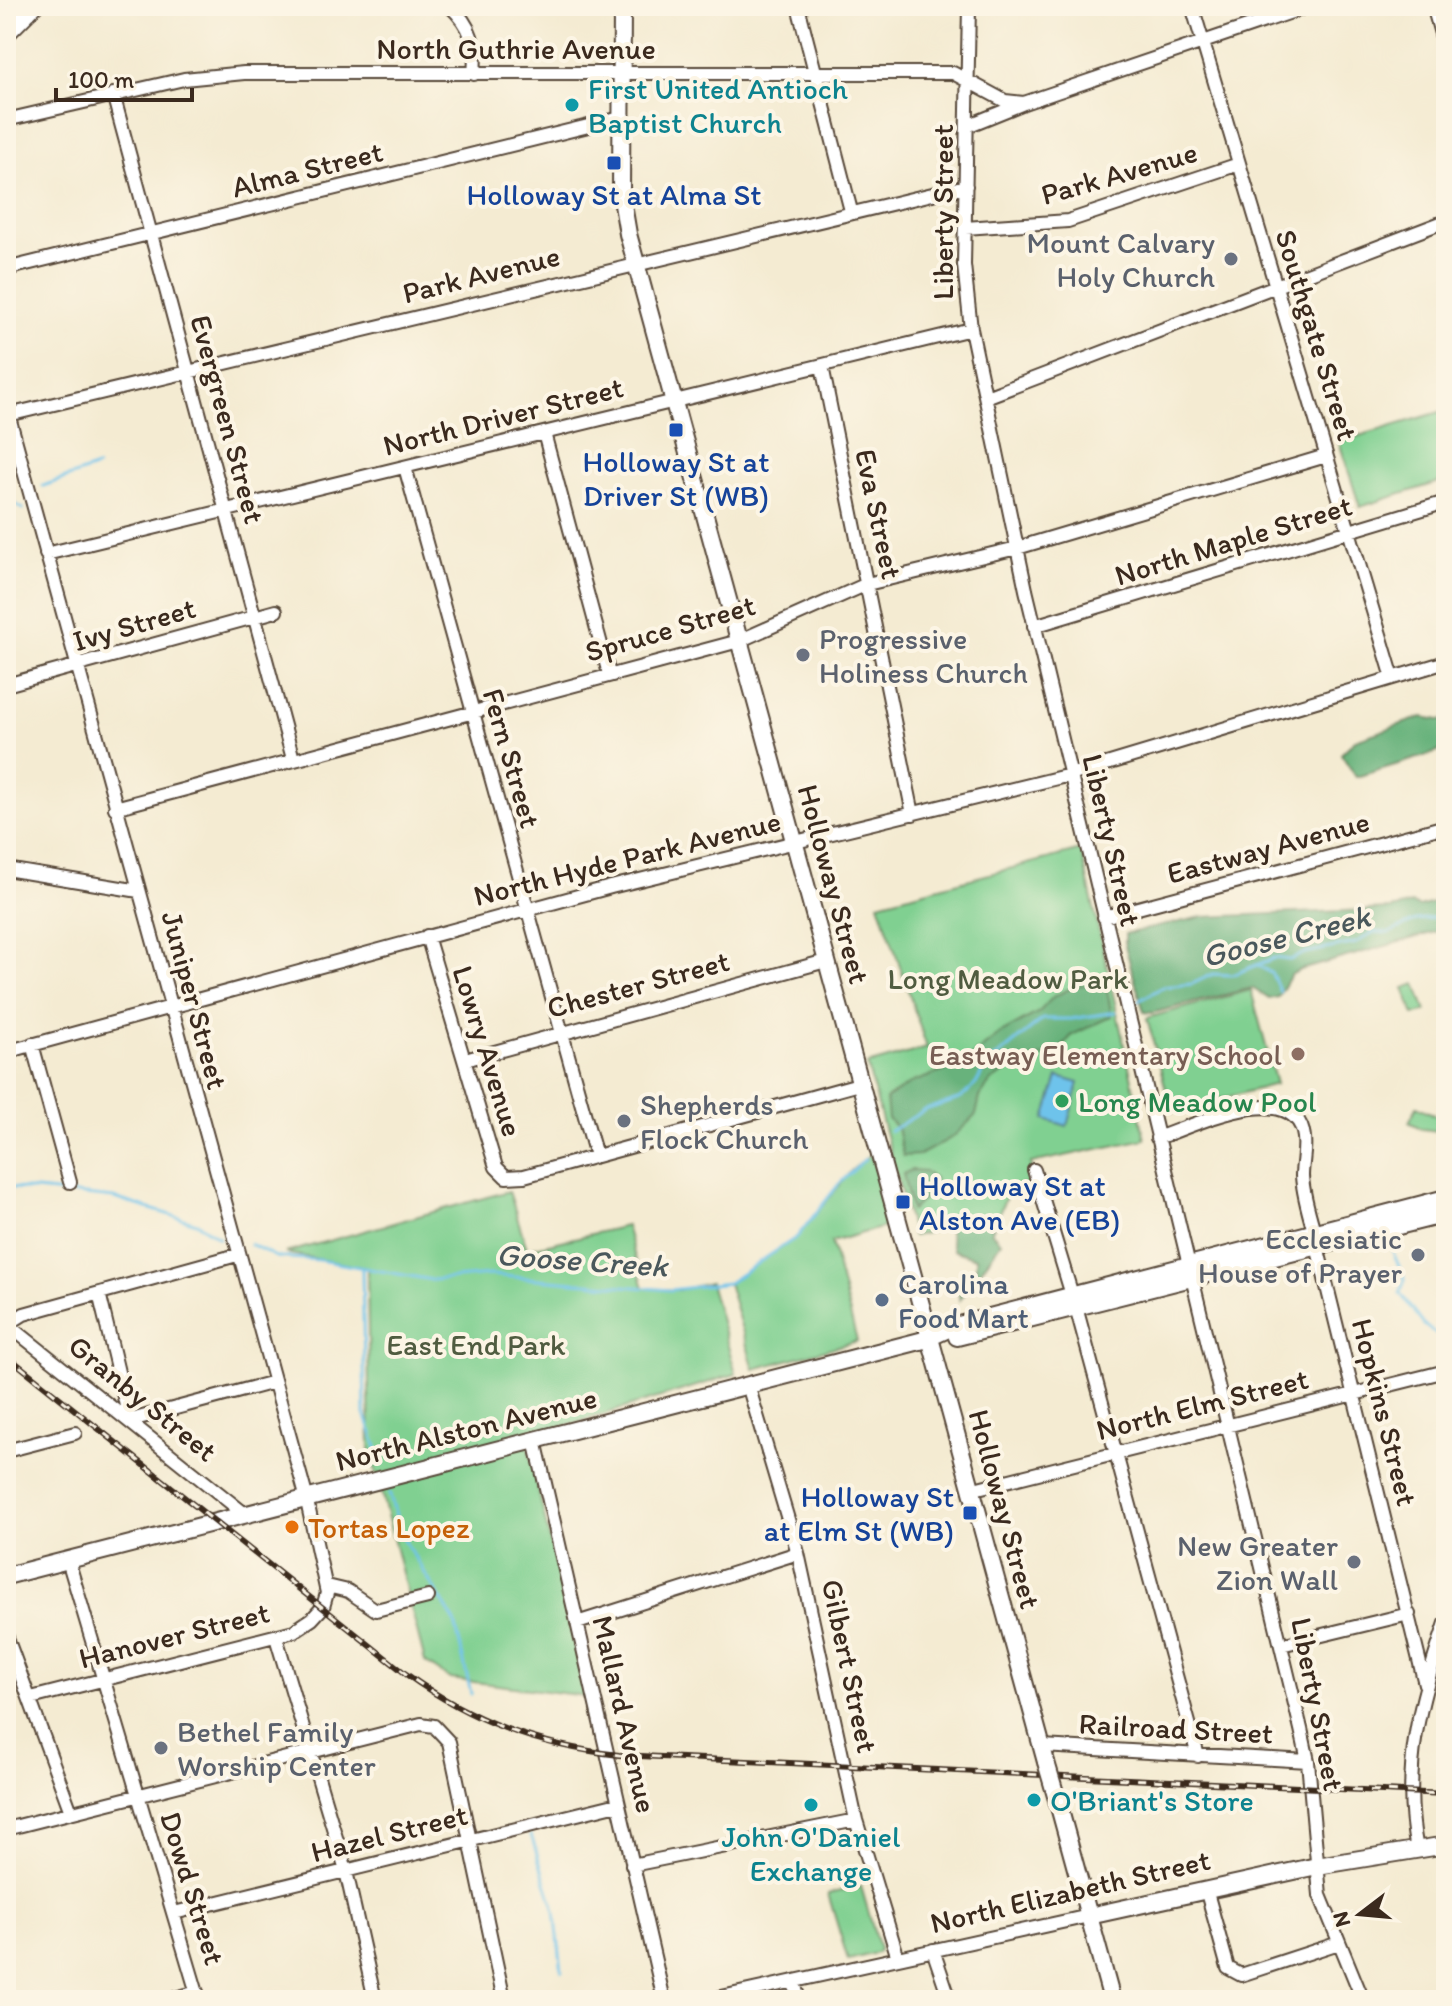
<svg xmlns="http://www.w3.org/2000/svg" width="1452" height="2006" viewBox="0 0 1452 2006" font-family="Itim,sans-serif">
<rect width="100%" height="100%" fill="#fcf5e5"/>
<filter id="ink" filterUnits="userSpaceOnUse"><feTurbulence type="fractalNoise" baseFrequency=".0125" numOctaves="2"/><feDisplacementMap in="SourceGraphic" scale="16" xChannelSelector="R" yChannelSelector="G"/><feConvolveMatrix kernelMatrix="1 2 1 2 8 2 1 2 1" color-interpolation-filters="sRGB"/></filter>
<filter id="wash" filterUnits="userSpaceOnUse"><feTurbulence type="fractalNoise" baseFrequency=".006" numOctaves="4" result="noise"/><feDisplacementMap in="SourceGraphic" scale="32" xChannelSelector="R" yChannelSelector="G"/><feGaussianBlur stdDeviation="1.8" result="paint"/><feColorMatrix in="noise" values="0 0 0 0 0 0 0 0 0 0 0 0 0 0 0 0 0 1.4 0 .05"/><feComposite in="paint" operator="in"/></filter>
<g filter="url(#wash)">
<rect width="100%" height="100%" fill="#f4ebd2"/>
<!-- green -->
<path fill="#80d091" stroke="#5e7d58" stroke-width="2" d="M1446 410V480L1360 507 1339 442Z
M1081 850 1145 1139 1031 1163V1183L1010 1187 982 1255 976 1221 913 1236 867 1065 927 1048 879 903Z
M1416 984 1426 1011 1414 1015 1404 988Z
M1251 990 1276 1084 1172 1112 1147 1018Z
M1417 1106 1443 1119 1438 1131 1422 1129 1409 1122Z
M871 1154 891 1225 831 1242 857 1341 754 1369 728 1283 797 1237 851 1171Z
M509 1191 527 1249 626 1226 644 1288 678 1290 710 1283 736 1374 526 1438 586 1696 450 1679 425 1662 370 1449 367 1268 285 1253Z
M861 1886 879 1949 877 1953 848 1960 828 1894Z"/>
<!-- forest -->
<path fill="#68b27b" stroke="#526e4c" stroke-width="2" d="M1422 717 1446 721V745L1438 752 1356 777 1341 754 1355 740Z
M1446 899V929L1300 970 1291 975 1278 997 1269 999 1252 988 1152 1013 1144 1012 1125 946V934L1202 917 1391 909 1412 904 1419 907Z
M1098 982 1106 984 1112 1016 1072 1035 1059 1051 1014 1066 990 1082 980 1097 976 1115 953 1137 920 1155 903 1156 897 1128 888 1119 886 1099 913 1082 961 1065 1001 1033 1039 1012 1054 996 1076 986Z
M911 1170 925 1171 935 1180 933 1189 911 1211 903 1174Z
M992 1217V1233L1001 1242 960 1300 958 1293 976 1270V1258L953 1250 948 1227Z"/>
<!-- water -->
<path fill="#6ec3eb" stroke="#547684" stroke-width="2" d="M1058 1077 1079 1083 1067 1126 1045 1119Z"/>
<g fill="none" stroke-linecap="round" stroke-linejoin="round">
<!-- stream -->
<path stroke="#6ec3eb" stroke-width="3" d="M6 486 15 504 23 509
M43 486 97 467
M1258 965 1272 974 1280 992
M1138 1001 1163 987 1192 984 1213 974 1232 975 1274 958 1290 960 1305 953 1356 943 1374 932 1389 933 1417 920 1446 916
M890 1131 925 1110 961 1098 976 1084 986 1066 1043 1019H1071L1116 1012
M6 1187 114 1198 197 1223 219 1238
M250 1244 276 1257 319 1260 432 1280 490 1275 670 1290 728 1283 797 1237 839 1184 865 1159
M1390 1245 1405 1280 1400 1293 1424 1325 1446 1342
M362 1269 365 1414 383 1464
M389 1493 404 1540 455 1622 471 1694
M531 1835 555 1911 562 1971"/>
</g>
</g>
<g filter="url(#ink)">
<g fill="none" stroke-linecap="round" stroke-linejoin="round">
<!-- minor casing -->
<g stroke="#574739" stroke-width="16">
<path id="minor" d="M450 6C471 25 477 45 474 74
M798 6 851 211
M969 6 964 265 971 329 1026 590 1301 1729 1308 1761 1320 1895 1363 2000
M1192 6 1393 678
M1433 6 1446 51
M113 94 293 759
M6 120 184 79 244 73H953L1005 101 1024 103
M967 126 1024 103 1309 6
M965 228 1068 221 1239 164
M6 269 621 118
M822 366 913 814
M986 397 1446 221
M6 406 305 1492 327 1593 323 1607 312 1619 294 1631 31 1698
M8 415 966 186
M544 433 609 674
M405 467 596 1156
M46 554 971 329
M1034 626 1446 502
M6 685 276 611
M115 808 739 641 867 584 1017 548 1326 456
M6 869 139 891
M1104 917 1446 826
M427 936 496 1167 506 1177 524 1176 859 1084
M32 1044 70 1182
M6 1052 611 887 1070 775 1446 662
M465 1060 826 961
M1157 1138C1191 1127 1289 1078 1303 1132 1307 1146 1302 1162 1302 1176 1303 1194 1309 1214 1314 1231
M1034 1170 1072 1295
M1317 1246 1425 1684
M99 1293 129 1418
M1076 1307 1198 1756
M6 1323 246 1515
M8 1324 24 1314 237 1255
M748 1385 798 1553 856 1820 898 1958
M131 1420 274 1382
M535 1440 664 2000
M6 1451 75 1433
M970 1490 1446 1371
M68 1560 199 2000
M327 1586 348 1591 376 1610 428 1597
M577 1623 798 1553
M6 1635 71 1812
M276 1637 346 1871 375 2000
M1281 1645 1409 1614
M1042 1746 1308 1761
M6 1829 421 1724 434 1726 449 1742 504 2000
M1417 1850C1401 1769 1420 1699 1446 1623
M632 1865 856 1820
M1206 1889 1228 1968 1241 1975 1339 1943
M174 1913 618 1804
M933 1950 950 2000
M794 1983 799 2000
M169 2000 197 1992
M708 2000 1089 1916"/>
</g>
<!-- major casing -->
<g stroke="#574739" stroke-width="20">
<path id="major" d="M622 6 621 193 628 234 1046 1762
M6 34 34 6
M957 1337 1446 1214
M6 1576 924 1340 955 1326 1446 1198
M1058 1803 1112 2000
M1089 1916 1317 1866 1446 1845"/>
</g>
<!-- minor -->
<use href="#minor" stroke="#fff" stroke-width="12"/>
<!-- major -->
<use href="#major" stroke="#fff" stroke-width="16"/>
<!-- rail casing -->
<g stroke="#3b2a1e" stroke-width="6">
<path id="rail" d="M6 1355 406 1674C471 1721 538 1746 619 1755L1446 1794"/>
</g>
<!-- rail -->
<use href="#rail" stroke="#fcf5e5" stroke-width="3" stroke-dasharray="9" stroke-linecap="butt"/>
<!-- major-bridge casing -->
<g stroke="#574739" stroke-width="20" stroke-linecap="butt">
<path id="major-bridge" d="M1046 1762 1058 1803"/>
</g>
<!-- major-bridge -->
<use href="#major-bridge" stroke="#fff" stroke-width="16"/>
</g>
</g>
<!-- markers -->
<g fill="#0f9aa8" stroke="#fcf5e5" stroke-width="3">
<circle cx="572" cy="105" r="8"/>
<circle cx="1034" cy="1800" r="8"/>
<circle cx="811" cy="1805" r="8"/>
</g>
<g fill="#1a4fb4" stroke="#fcf5e5" stroke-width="3">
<rect x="606" y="155" width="16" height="16" rx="4"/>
<rect x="668" y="422" width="16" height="16" rx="4"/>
<rect x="895" y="1194" width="16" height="16" rx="4"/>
<rect x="962" y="1505" width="16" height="16" rx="4"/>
</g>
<g fill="#6b7280" stroke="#fcf5e5" stroke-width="3">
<circle cx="1231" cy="259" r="8"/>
<circle cx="803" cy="655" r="8"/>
<circle cx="624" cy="1121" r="8"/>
<circle cx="1418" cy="1255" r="8"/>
<circle cx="1354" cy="1562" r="8"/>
<circle cx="161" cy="1748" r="8"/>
</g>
<circle fill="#8d6e63" stroke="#fcf5e5" stroke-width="3" cx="1298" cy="1054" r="8"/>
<circle fill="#2e9e5b" stroke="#fcf5e5" stroke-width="3" cx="1062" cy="1101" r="8"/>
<circle fill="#5c6f8a" stroke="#fcf5e5" stroke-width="3" cx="882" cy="1300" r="8"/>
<circle fill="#e8710a" stroke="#fcf5e5" stroke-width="3" cx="292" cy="1527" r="8"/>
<g text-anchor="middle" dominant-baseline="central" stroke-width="8" stroke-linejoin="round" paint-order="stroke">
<!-- street labels -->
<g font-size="30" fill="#3b2a1e" stroke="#fcf5e5">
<text x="516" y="48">North Guthrie Avenue</text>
<text transform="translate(307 169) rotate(-14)">Alma Street</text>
<text transform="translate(1119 173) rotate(-16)">Park Avenue</text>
<text transform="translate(942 212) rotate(-90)">Liberty Street</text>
<text transform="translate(481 274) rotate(-14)">Park Avenue</text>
<text transform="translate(1317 335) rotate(73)">Southgate Street</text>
<text transform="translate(503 416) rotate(-14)">North Driver Street</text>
<text transform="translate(228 419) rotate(75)">Evergreen Street</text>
<text transform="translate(879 514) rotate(78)">Eva Street</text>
<text transform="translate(1233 540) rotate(-17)">North Maple Street</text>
<text transform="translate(134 624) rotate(-16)">Ivy Street</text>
<text transform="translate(670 628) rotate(-16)">Spruce Street</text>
<text transform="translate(512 758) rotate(74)">Fern Street</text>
<text transform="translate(1112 840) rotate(77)">Liberty Street</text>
<text transform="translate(1268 847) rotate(-15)">Eastway Avenue</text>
<text transform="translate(627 858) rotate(-14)">North Hyde Park Avenue</text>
<text transform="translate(834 884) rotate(75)">Holloway Street</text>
<text transform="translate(638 984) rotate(-15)">Chester Street</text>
<text transform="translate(195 1000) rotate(75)">Juniper Street</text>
<text transform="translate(488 1051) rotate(73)">Lowry Avenue</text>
<text transform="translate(143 1398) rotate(39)">Granby Street</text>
<text transform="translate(1202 1404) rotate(-14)">North Elm Street</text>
<text transform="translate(1385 1412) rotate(76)">Hopkins Street</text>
<text transform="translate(466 1429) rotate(-14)">North Alston Avenue</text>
<text transform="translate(1005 1509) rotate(75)">Holloway Street</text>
<text transform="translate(174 1635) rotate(-14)">Hanover Street</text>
<text transform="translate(850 1666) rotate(78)">Gilbert Street</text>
<text transform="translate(1318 1704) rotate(79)">Liberty Street</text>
<text transform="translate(625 1714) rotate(77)">Mallard Avenue</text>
<text transform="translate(1176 1728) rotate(3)">Railroad Street</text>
<text transform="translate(389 1833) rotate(-14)">Hazel Street</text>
<text transform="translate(193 1888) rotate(73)">Dowd Street</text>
<text transform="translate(1070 1891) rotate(-13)">North Elizabeth Street</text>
</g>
<!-- culture labels -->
<g font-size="30" fill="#0d838f" stroke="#fcf5e5" text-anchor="start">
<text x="588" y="88">First United Antioch<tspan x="588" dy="34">Baptist Church</tspan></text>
<text x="1050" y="1800">O'Briant's Store</text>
<text x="811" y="1836" text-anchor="middle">John O'Daniel<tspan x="811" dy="34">Exchange</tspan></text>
</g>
<!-- transit labels -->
<g font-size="30" fill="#164399" stroke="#fcf5e5">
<text x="614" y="194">Holloway St at Alma St</text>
<text x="676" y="461">Holloway St at<tspan x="676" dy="34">Driver St (WB)</tspan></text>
<text x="919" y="1185" text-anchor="start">Holloway St at<tspan x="919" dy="34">Alston Ave (EB)</tspan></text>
<text x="954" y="1496" text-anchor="end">Holloway St<tspan x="954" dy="34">at Elm St (WB)</tspan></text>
</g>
<!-- worship labels -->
<g font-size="30" fill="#5b616d" stroke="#fcf5e5" text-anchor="end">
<text x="1215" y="242">Mount Calvary<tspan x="1215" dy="34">Holy Church</tspan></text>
<text x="819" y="638" text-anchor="start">Progressive<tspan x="819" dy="34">Holiness Church</tspan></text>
<text x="640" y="1104" text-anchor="start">Shepherds<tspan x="640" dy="34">Flock Church</tspan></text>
<text x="1402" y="1238">Ecclesiatic<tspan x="1402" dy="34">House of Prayer</tspan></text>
<text x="1338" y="1545">New Greater<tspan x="1338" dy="34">Zion Wall</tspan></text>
<text x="177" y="1731" text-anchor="start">Bethel Family<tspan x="177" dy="34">Worship Center</tspan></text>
</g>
<!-- park labels -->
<g font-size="30" fill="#505c40" stroke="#fcf5e5">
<text x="1008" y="978">Long Meadow Park</text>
<text x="476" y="1344">East End Park</text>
</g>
<!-- education labels -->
<g font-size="30" fill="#785e54" stroke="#fcf5e5" text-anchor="end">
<text x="1282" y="1054">Eastway Elementary School</text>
</g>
<!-- leisure labels -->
<g font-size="30" fill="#27864d" stroke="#fcf5e5" text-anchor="start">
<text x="1078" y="1101">Long Meadow Pool</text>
</g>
<!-- service labels -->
<g font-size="30" fill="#4e5e75" stroke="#fcf5e5" text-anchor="start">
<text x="898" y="1283">Carolina<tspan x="898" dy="34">Food Mart</tspan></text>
</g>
<!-- food labels -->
<g font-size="30" fill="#c56008" stroke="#fcf5e5" text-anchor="start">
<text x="308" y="1527">Tortas Lopez</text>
</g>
<!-- water labels -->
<g font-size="32" font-style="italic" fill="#4a585c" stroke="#fcf5e5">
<text transform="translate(1286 936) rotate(-14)">Goose Creek</text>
<text transform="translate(582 1260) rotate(4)">Goose Creek</text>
</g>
</g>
<!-- margin -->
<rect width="1452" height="2006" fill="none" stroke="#fcf5e5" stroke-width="32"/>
<!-- north arrow -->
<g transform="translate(1360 1914) rotate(254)" stroke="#fcf5e5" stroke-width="6" paint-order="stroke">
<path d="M0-6L14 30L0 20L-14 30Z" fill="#3b2a1e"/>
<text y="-12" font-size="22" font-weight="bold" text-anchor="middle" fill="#3b2a1e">N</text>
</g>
<!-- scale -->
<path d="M56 88v12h136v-12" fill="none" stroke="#3b2a1e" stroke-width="4"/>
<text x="68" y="88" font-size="24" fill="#3b2a1e" stroke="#fcf5e5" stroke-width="6" paint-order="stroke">100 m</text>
</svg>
